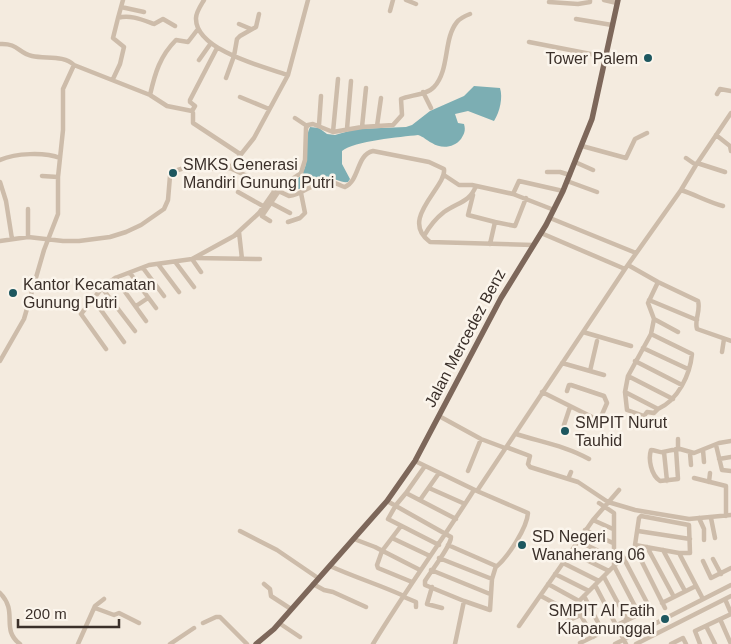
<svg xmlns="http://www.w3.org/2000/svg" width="731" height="644" viewBox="0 0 731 644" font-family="Arial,sans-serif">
<rect width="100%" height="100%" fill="#f4ebdf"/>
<!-- water -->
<path fill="#7caeb3" d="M474 86 500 88C503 97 500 112 494 121L468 111 455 114 458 123 464 124C466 131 464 134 461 139 454 148 441 149 432 143 426 140 424 137 418 135 401 137 354 141 342 151V164L350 179 348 182C341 183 335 178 327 178 317 178 309 185 299 189L292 187V184C317 165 300 148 310 127L319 128 327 134 335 135 356 129 406 127 412 125 430 111 464 96Z"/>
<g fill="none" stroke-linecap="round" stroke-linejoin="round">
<!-- minor -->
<path stroke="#cdbcaa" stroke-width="4.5" d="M204 0C201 5 196 12 196 18 195 50 264 67 288 75
M406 0 416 4
M604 0 617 3
M549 2 578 4 590 2V0
M121 7 144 12
M390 11 393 0
M118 18 123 0
M576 19 612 25
M239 24 251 29
M529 42 606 57
M0 44C18 43 18 53 32 56 46 59 64 55 74 65L63 89V130L58 177V214L44 250 24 319 0 361
M217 48 190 100V102L195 106 192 111 193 113V123L240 154
M199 60 211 43
M74 65 150 95
M226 78 234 56 237 39 240 36 256 27 259 14
M113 79 120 64 124 47 113 38 118 18C129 14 143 20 154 24L163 19 175 26
M423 92 431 108
M717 94 720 89 731 91
M240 97 269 109
M192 111 167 106 150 95C155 73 160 56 176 40L188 42 198 29
M295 118 307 126
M319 125 321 96
M377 126 381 98
M362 127 366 88
M347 129 351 81
M333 132 338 79
M716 135 730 146 731 151
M582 146 626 158 635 139 647 133
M686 158 696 165
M0 160C15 153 45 152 60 158
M575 162 593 170
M697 163 725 172
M230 168 254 138 288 75 308 0
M547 172H560L570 175
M444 175 459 185H472L513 194 554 210
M42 176 58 177
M567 181 597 192
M0 182 6 201 12 239
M681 190C696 195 708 202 723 206
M238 192 263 206
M513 194 519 181 563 191
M473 195 468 215 495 222 490 244
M271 203 290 213
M550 218 636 253
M270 221 262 216 283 185 301 173 305 160 306 128 308 125 313 124 333 132 362 127 393 125 402 115 401 99C410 95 427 95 434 87 450 70 443 39 457 22 460 18 465 16 470 14
M288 222 300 218 305 213 301 193
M495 222 515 226 526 198
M239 232 242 259
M541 233 625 269
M424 236C429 227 435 219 444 212 458 202 469 203 476 186
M28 237V209
M0 241 28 237 63 241H79L110 237 126 232 141 225 164 209 168 200 170 176 175 171 184 168 227 169 230 168 289 196C304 195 314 180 330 182 336 182 340 186 345 187 360 180 356 155 373 151L429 162 444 169C447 187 398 219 430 242L533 245
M196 258 260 259
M192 259 201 272
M176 263 194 287
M158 264 179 292
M628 265 658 282 698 301C701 311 694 320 697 329L731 341
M143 268 164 296
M130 273 156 308
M115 278 146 321
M658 282 648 303 654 319 651 334 628 376 625 392 627 410 644 416 647 412 654 413 658 409
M102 288 135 331
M93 299 124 342
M649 300 697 320
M136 306 148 298
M654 319 678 332
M583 332 631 346
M643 348 688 369
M106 349 81 314 102 288 115 278 149 265 192 259 234 236 259 213 275 190
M722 352 724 339
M635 361 682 385
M562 363 604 375
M590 371 597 341
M628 376 673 399
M542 392 598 420 600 419 607 403 604 396 571 385H569L567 391
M625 392 658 409C678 400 690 375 692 354L651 334
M439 416 481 439 505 448
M564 425 570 407
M516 434C541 442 566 446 589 459
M678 439V449
M716 445 722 470 731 471
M506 447 530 456 528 464 530 467 578 482 608 502 635 510 689 519 731 515
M676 449 678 479 660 481C651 475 648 459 651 450 655 450 660 453 663 452 669 451 674 449 680 449L694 453 719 443 731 441
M703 450 704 462
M664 452 667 481
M690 453 691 465
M719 459 731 457
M415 461 477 491 528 513C527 528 508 557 496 567
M425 466 406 493 456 519
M468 471 481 439
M694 478 726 486V516
M568 479 571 472
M709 482 710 473
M429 488 465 504
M477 491 625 269 681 190 696 165 731 113
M406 493 396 505 388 519 439 545
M420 500 439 473
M387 501 451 537C451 546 431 571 425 581V585L464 601 490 610 492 579 496 566 448 545
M599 503 614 513V566L639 614
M699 518 704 529V540
M711 518 715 538
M593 520 613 529
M401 526 382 551 377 565 378 568 412 582
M585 530 613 543
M240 531 277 550 318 578
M638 531 690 539
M392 538 430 556
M354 539 375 547 420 570
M578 541 613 558
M635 545 679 553H690L689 525 641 516 639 518 635 545V548L665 608
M647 547 674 597
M663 550 685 591
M570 552 609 571
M679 553 703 599
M622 555 653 614
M439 558 492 579
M713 559 721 574
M703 561 711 578 731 568
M563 563 599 581
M330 566C354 577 380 585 404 596
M431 570 490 594
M555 574 589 591
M604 577 627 620
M264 584 270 589 271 596 291 609
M313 584 324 590 333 592 366 607
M548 584 579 601
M595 585 626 644
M432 587 427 604 442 608
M0 593C19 612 0 629 20 644
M541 596 567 610 571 609 614 566 624 558
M584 596 603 632
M404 597 416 602V607
M725 599 731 613
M662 603 696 586
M575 605 593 637
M95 608 114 615 119 613 139 623
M720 619 731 644
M567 621 581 615
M203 623 216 617H220L247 644
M279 623 300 637
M519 626 593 520 619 490
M706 626 715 644
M573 633 587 626
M580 643 650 609
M78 644 95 606 104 599
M170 644 194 628
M373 644C405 591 441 542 474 490
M455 644 464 601
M615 644 731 585
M636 644 731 596
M671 644 683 638 686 644
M700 644 695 631 731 614"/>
<!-- major -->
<path stroke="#7d675a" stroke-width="5.5" d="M256 644 274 629 387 501 415 461 501 298 546 225 563 191 592 119 618 0"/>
</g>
<!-- markers -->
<g fill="#1d575f" stroke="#fbf5ec" stroke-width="2">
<circle cx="648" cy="58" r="5"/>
<circle cx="173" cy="173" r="5"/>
<circle cx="13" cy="293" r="5"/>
<circle cx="565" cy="431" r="5"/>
<circle cx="522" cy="545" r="5"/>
<circle cx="665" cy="619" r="5"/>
</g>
<g text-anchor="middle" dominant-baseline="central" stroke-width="5" stroke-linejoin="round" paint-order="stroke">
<!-- poi labels -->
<g font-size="16" fill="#3b302a" stroke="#fbf5ec" text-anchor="start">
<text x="638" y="58" text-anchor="end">Tower Palem</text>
<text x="183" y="164">SMKS Generasi<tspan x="183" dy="18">Mandiri Gunung Putri</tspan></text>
<text x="23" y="284">Kantor Kecamatan<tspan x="23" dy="18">Gunung Putri</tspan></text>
<text x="575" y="422">SMPIT Nurut<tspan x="575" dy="18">Tauhid</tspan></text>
<text x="532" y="536">SD Negeri<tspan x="532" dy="18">Wanaherang 06</tspan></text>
<text x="655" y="610" text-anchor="end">SMPIT Al Fatih<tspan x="655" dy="18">Klapanunggal</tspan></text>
</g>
<!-- street labels -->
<g font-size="16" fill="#3b302a" stroke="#fbf5ec">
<text transform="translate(465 338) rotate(-62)">Jalan Mercedez Benz</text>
</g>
</g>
<!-- scale -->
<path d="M18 619v8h101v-8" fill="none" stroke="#3b302a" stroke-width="2.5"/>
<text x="25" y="619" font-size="15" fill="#3b302a" stroke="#fbf5ec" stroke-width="4" paint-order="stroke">200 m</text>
</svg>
